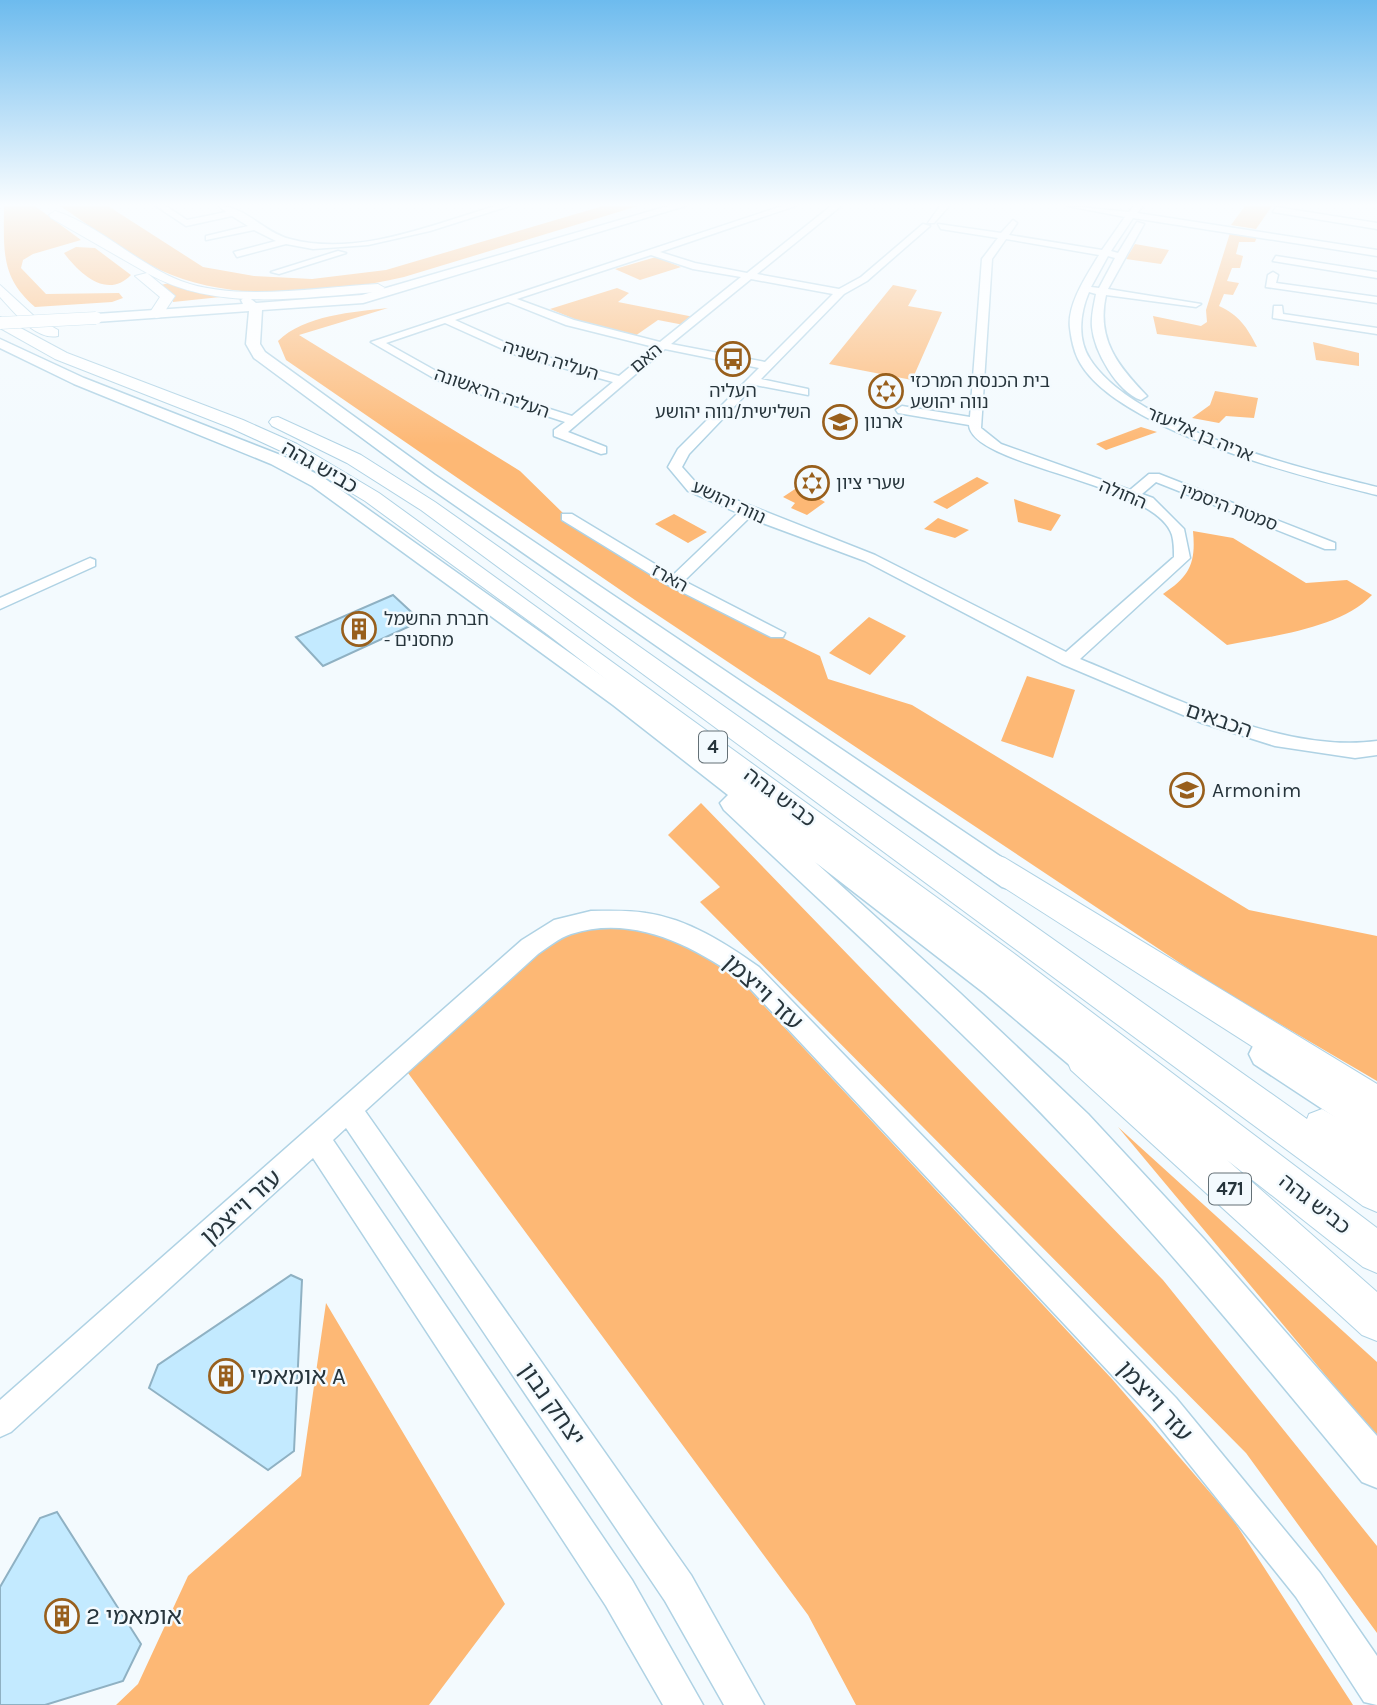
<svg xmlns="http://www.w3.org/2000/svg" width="1377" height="1705" viewBox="0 0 1377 1705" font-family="Karla,'Noto Sans Hebrew',sans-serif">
<rect width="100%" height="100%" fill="#f3fafe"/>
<!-- green -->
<path fill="#fdb875" d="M4 206H35L81 240 33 254 23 260 21 268 46 294 119 293 123 298 112 302 35 307C0 277 4 250 4 206Z
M60 206H108L203 267 254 276 312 279 386 270 603 206H638L404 277C327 294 234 304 160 270 125 253 92 227 60 206Z
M1245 206H1272L1256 229 1231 225Z
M1230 233 1257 237 1255 242H1239L1236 254 1243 256 1240 268H1232L1227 281 1239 283 1233 295 1224 294 1219 306C1239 315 1247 327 1257 347L1157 334 1153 316 1201 326 1207 322 1206 310Z
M1135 244 1169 250 1161 264 1126 259Z
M76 247 95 248 131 275C107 300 79 273 64 253Z
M656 257 681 267 640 280 615 269Z
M169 283 189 291 230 296 173 302V296L161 285Z
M893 285 917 290 908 306 942 312 912 380 829 364Z
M617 288 629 293 618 302 694 317 684 325 658 320 635 336 589 325 550 309Z
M388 308 299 335 520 471 567 517 674 582 742 611 758 626 820 656 828 679 912 705 1249 910 1377 936V1081L1210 983 635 600 286 360 278 341C304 315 354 312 388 308Z
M1313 342 1359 353V366L1316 360Z
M1215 391 1258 398 1254 418 1226 416 1219 423 1192 418 1210 405Z
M1141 427 1157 432 1106 450 1096 444Z
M977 477 989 483 947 509 933 502Z
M798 487 825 502 807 515 791 508 795 503 783 497Z
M1014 499 1061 515 1051 531 1018 522Z
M674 514 707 532 688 543 655 524Z
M938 518 969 530 955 538 924 529Z
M1193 531 1233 538 1306 583 1347 580 1372 595C1340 629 1270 636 1227 645L1163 594C1190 576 1196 563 1193 531Z
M869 617 906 636 870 675 829 653Z
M1027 676 1075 690 1053 758 1001 741Z
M701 803 1163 1280 1377 1546V1633L1246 1453 700 902 720 887 668 835Z
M621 925 671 934 742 982 1112 1379 1232 1518 1353 1705H856L808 1615 408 1073 544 945 578 929Z
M1118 1127 1377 1362V1437Z
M326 1303 505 1604 429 1705H116L138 1684 188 1576 301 1476Z"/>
<!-- building -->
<path fill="#c3eaff" stroke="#8fb1c3" stroke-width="2" d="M393 595 421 621 323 666 296 637Z
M291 1275 302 1280 294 1451 268 1470 149 1388 158 1365Z
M57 1512 141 1644 123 1681 45 1705H0V1587L40 1518Z"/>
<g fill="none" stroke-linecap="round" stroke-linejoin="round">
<!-- minor casing -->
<g stroke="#afd2e4" stroke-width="3">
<path id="minor" d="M156 206H166L187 220 226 212 219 206C245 206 265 233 290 239 356 257 432 225 495 206H509L430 231 368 245 313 249 286 244 237 257 234 252 276 241 254 230 206 240V236L248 226 232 216 186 226Z
M782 206H795L660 252 695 263 747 273 831 206H841L757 274 839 289 861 277 923 224 930 226 867 281 844 294 761 379 808 389V395L755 385 689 454 682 467 698 485 875 555 1066 652 1174 557C1174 550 1174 542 1172 535 1155 482 972 467 969 425L898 413 896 410 902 406 970 417 982 259 998 238 941 229 938 224 1001 233 1013 220 1017 223 1009 235 1102 250 1125 217 1068 206 1129 212 1134 206H1143L1137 213 1377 250V256L1133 218 1111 251 1118 253 1137 222 1144 224 1108 289 1201 304 1196 307 1106 295C1096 339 1118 366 1147 396L1141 400C1117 392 1094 351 1092 327 1091 315 1094 305 1096 294L1089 292C1080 313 1077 339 1090 359 1134 428 1300 468 1377 487V495C1304 477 1112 429 1078 359 1074 351 1071 337 1070 328 1067 304 1087 275 1099 255L1006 239 992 259 981 428 1001 444 1130 490 1149 474H1159L1335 543V549H1325L1156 482 1142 494 1153 498 1184 529 1190 558 1080 659C1166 694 1283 754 1377 741V755L1355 758 1275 746 1202 723 1062 664 865 561 749 518 684 581 785 633 783 637H771L668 585 562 520V514H572L673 575 738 513 688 491 668 467 678 449 759 368 665 349 568 432 606 447V453L601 454 554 436V430L565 422 437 380 371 342ZM651 255 693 269 741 277 660 342 574 320 517 299ZM1108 256 1115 258 1099 288 1091 287ZM751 279 833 294 765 362 671 344ZM508 302 566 325 654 347 619 376 524 351 455 320ZM445 323 516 355 613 382 572 416 445 376 386 343Z
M940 206H949L934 223H928Z
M1276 207 1377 223V229L1273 212Z
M338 251 346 253 279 274 271 272Z
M1276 256 1377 272V278L1273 261Z
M1273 272 1278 275 1276 283 1377 297V303L1266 287 1268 275Z
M1274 306H1282L1283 314 1377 328V334L1273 318Z
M90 558 95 560V566L0 609V598Z
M591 911C609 911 628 910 646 913 688 919 725 943 759 967L1176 1398 1320 1573 1377 1656V1705L1364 1702 1296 1597 1154 1420 743 981C693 946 634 914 571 934 559 938 548 947 538 954L365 1111 691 1575 764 1705H724L665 1601 346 1128 333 1140 632 1580 703 1705H663L606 1606 313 1158 11 1432 0 1437V1400L522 940 554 920Z"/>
</g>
<!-- major casing -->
<g stroke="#afd2e4" stroke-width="3">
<path id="major" d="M668 206H685L363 303 262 310 260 344 265 352 435 475 1022 871 1025 879 1022 887 1012 890 1002 887 423 483 254 358 246 344 249 311 96 322 89 318 96 314 243 304 241 300 247 296 256 303 362 295Z
M0 339 84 378 283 456 324 478 629 695 1004 975 1095 1048 1100 1058 1095 1068 1084 1073 1073 1068 984 993 815 862 960 993 1088 1114 1204 1239 1377 1436V1488L1362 1482C1265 1365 1169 1247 1064 1137 956 1023 838 918 724 810L720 803 728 795 613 705 312 486 271 464 74 384 0 348Z
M1265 1039 1377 1110V1145L1254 1064 1249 1054 1254 1044Z"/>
</g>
<!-- highway casing -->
<g stroke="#afd2e4" stroke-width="2">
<path id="highway" d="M55 211C97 224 139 265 181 281 236 302 320 287 378 284L385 288 378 292C301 297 217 313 147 273L175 296 161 317 156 318 149 314 160 297 135 276 147 273 51 218 49 215Z
M0 285 35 317 58 330V336C36 341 14 312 0 297Z
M0 317 67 353 243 420 297 444 379 493 1012 952 1377 1228V1273L1363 1267 1227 1160 1377 1292V1341L1362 1335 1071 1070 1066 1058 1071 1046 1079 1043 547 634 365 501 283 452 231 428 55 359 0 328Z
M278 417 361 455 435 502 1307 1119 1309 1114 1322 1109 1377 1141V1212L1363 1206 421 510 347 463 272 426 269 422 272 418Z
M994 854 1005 858 1377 1084V1123L1364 1118 983 874 979 866 983 858Z"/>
</g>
<!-- minor -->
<use href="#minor" fill="#fff" fill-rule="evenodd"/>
<!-- major -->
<use href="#major" fill="#fff" fill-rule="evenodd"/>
<!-- highway -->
<use href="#highway" fill="#fff" fill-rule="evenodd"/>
<!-- major-bridge casing -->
<g stroke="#afd2e4" stroke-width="13" stroke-linecap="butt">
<path id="major-bridge" d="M0 323 96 318"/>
</g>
<!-- major-bridge -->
<use href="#major-bridge" stroke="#fff" stroke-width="12"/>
</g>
<!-- sky -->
<linearGradient id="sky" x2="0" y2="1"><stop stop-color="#6dbbee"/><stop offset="0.46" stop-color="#fafdff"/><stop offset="1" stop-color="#fafdff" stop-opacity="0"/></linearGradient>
<rect width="1377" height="445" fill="url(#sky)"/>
<!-- icons -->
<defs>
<g id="bus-ring" transform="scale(1.75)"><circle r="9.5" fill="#f3fafe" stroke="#985f1c" stroke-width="1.5"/><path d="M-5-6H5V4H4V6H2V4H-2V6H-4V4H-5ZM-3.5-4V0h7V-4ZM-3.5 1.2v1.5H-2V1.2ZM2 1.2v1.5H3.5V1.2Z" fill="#985f1c"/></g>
<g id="synagogue-ring" transform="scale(1.75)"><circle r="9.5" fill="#f3fafe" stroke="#985f1c" stroke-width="1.5"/><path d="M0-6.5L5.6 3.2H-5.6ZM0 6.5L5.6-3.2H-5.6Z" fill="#985f1c"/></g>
<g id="school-ring" transform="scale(1.75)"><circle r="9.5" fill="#f3fafe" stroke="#985f1c" stroke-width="1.5"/><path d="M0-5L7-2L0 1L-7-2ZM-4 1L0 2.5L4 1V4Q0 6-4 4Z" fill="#985f1c"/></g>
<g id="building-ring" transform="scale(1.75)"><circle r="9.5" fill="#f3fafe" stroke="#985f1c" stroke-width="1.5"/><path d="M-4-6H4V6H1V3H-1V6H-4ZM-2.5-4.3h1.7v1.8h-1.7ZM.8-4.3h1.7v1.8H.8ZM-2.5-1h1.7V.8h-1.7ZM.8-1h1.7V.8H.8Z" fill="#985f1c"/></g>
</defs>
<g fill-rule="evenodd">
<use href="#bus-ring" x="733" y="359"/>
<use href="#synagogue-ring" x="886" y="391"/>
<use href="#school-ring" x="840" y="422"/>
<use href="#synagogue-ring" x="812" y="483"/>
<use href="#building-ring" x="359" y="629"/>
<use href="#school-ring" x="1187" y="790"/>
<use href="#building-ring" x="226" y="1376"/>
<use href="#building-ring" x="62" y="1616"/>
</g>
<g text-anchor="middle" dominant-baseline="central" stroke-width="5" stroke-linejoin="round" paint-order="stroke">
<!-- far-street labels -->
<g font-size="18" fill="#27353c" stroke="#f3fafe">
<text transform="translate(646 358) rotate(-40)">האם</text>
<text transform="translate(551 360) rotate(17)">העליה השניה</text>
<text transform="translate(492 393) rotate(19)">העליה הראשונה</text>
<text transform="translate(1200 434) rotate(23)">אריה בן אליעזר</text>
<text transform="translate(1123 494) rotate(23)">החולה</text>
<text transform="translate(729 502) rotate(25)">נווה יהושע</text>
<text transform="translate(1229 507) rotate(21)">סמטת היסמין</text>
<text transform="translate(670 578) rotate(29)">הארז</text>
</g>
<!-- far-poi labels -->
<g font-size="18" fill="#27353c" stroke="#f3fafe" text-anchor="start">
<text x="910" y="381">בית הכנסת המרכזי<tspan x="910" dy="21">נווה יהושע</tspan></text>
<text x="733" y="391" text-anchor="middle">העליה<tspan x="733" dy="21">השלישית/נווה יהושע</tspan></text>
<text x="864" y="422">ארנון</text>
<text x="836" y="483">שערי ציון</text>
<text x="384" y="619">חברת החשמל<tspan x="384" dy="21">- מחסנים</tspan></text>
</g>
<!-- shield labels -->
<g fill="#f3fafe" stroke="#647076" stroke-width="2">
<rect x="699" y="731.5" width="28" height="31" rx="5"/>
<rect x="1209" y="1173.5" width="42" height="31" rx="5"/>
</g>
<g font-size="19" font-weight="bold" fill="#27353c">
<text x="713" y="747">4</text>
<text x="1230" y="1189">471</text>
</g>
<!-- street labels -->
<g font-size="21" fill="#27353c" stroke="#f3fafe">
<text transform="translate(320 467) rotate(30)">כביש גהה</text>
<text transform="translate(1219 720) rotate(19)">הכבאים</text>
<text transform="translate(780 797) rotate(37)">כביש גהה</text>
<text transform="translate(1315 1204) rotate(38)">כביש גהה</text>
</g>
<!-- poi labels -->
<g font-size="21" fill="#27353c" stroke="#f3fafe" text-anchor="start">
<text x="1212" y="790">Armonim</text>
</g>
<!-- near-street labels -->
<g font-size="24" fill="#27353c" stroke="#f3fafe">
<text transform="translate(763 992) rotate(43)">עזר וייצמן</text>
<text transform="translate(241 1207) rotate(-42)">עזר וייצמן</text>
<text transform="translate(1155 1401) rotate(48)">עזר וייצמן</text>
<text transform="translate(552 1404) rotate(55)">יצחק נבון</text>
</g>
<!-- near-poi labels -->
<g font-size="24" fill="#27353c" stroke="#f3fafe" text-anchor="start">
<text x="250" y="1376">אומאמי A</text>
<text x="86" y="1616">אומאמי 2</text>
</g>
</g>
</svg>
